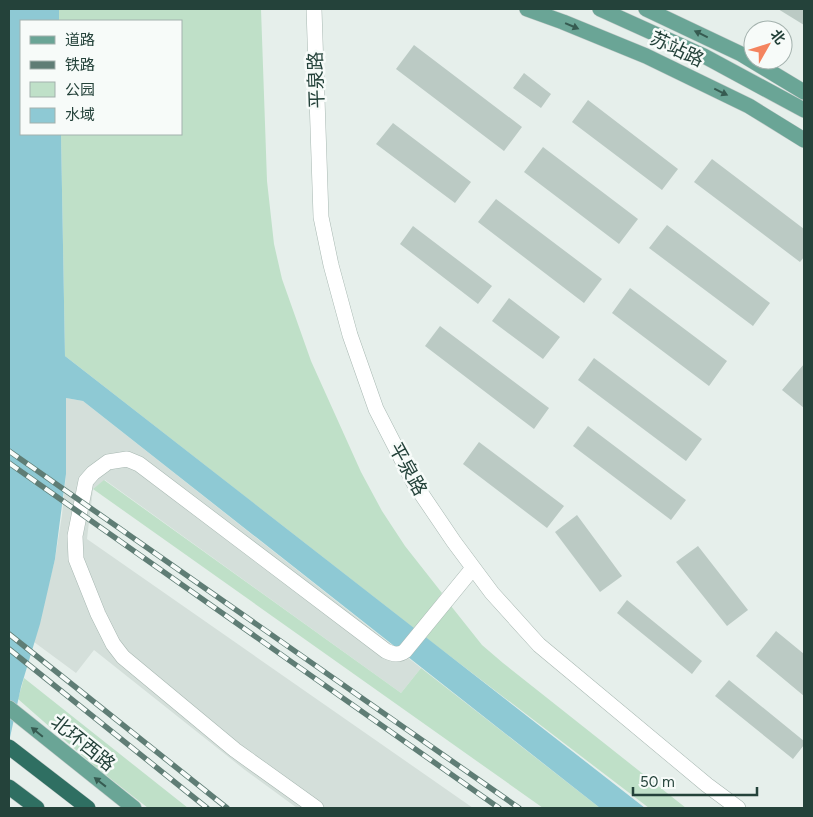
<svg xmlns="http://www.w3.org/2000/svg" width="813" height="817" viewBox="0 0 813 817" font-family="Figtree,'Noto Sans SC',sans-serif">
<rect width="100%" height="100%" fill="#e6efeb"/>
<!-- built -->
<path fill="#d4dfda" d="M66 398 83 401 421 668 401 693 105 480 93 489 87 539 473 808H297L245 770 94 650 76 673 34 642 55 559 62 515 66 474Z"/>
<!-- green -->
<path fill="#bfe0c8" d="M59 9H261L267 181 274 244 282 279 311 361 361 472 382 511 405 546 442 593 415 629 65 356 61 134H181V21H59Z
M104 480 401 693 421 668 600 808H543L93 489Z
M451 606 482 645 503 663 686 808H649L425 637Z
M24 678 188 808H148L93 765 18 699Z"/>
<!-- water -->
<path fill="#8ec9d4" d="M9 9H59V21H21V134H61L65 356 645 808H600L83 401 66 398V474L55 559 40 624 21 687 9 742Z"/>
<!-- building -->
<path fill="#bbcac4" d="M778 9H804V25Z
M414 45 522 127 504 151 396 69Z
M524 73 551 94 541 108 513 88Z
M588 100 678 169 662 190 572 122Z
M393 123 471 182 455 203 376 144Z
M543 147 638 219 619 244 524 172Z
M712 159 804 229V257L800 262 694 182Z
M496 199 602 279 584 303 478 222Z
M667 225 770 303 753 326 649 248Z
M413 226 492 286 478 304 400 244Z
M630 288 727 361 709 386 612 313Z
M509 298 560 337 543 359 492 321Z
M440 326 549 408 534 429 425 346Z
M594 358 702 439 686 461 578 380Z
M804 364V408L782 390Z
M588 426 686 500 671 520 573 446Z
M479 442 564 506 547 528 463 464Z
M577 515 622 576 600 592 555 532Z
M698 546 748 610 727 626 676 562Z
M627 600 702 661 692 674 617 613Z
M776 631 804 654V696L756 656Z
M729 680 804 741V745L793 759 715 696Z"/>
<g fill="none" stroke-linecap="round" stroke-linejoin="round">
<!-- minor casing -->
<g stroke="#a8b8b2" stroke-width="16">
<path id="minor" d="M314 9 321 217 331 265 350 335 376 409 414 483 454 542 492 593 539 645 707 785 738 808
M316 808 235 750 123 657 113 644 98 614 76 559 75 536 86 481 93 473 108 462 127 459 139 464 386 651C393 654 398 656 405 651L473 568"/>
</g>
<!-- major casing -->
<g stroke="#c2cac8" stroke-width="16">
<path id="major" d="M527 9 563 22 646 56 749 106 804 140
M600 9 704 56 804 110
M646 9 741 54 804 92
M9 708 134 808"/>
</g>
<!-- highway casing -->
<g stroke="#c2cac8" stroke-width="16">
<path id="highway" d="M9 747 88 808
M9 787 37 808"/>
</g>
<!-- minor -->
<use href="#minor" stroke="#fff" stroke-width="15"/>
<!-- major -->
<use href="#major" stroke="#6aa596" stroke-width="15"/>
<!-- highway -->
<use href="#highway" stroke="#2f6f62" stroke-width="15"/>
<!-- rail casing -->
<g stroke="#5f7d75" stroke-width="5.5">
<path id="rail" d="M9 451 519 808
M9 463 499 808
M9 634 227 808
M9 649 207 808"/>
</g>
<!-- rail -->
<use href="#rail" stroke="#f7fbf9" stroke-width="4" stroke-dasharray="11" stroke-linecap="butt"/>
</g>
<!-- one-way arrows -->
<defs><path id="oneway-solid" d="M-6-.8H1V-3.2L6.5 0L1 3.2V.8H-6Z" transform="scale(1.25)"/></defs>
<g fill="#365b51">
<use href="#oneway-solid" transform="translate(572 26) rotate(23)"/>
<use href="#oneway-solid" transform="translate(701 34) rotate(-154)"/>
<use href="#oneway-solid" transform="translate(721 92) rotate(26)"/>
<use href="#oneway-solid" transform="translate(37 732) rotate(-141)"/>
<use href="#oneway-solid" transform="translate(100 782) rotate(-142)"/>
</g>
<g text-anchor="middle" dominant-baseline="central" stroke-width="5" stroke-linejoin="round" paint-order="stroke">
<!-- street labels -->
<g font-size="19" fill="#24423a" stroke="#f7fbf9">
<text transform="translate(677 49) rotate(25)">苏站路</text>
<text transform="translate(316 80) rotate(-92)">平泉路</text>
<text transform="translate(408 469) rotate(61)">平泉路</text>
<text transform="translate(83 743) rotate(39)">北环西路</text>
</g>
</g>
<!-- border -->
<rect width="813" height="817" fill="none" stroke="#24423a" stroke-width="20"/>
<!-- legend -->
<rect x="20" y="20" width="162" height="115" fill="#f7fbf9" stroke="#a3b1ad"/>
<rect x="30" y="36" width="25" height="8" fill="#6aa596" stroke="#a3b1ad"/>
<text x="65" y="45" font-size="15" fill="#24423a">道路</text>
<rect x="30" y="61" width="25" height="8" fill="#5f7d75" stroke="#a3b1ad"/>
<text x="65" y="70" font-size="15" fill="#24423a">铁路</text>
<rect x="30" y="82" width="25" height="15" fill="#bfe0c8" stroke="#a3b1ad"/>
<text x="65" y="95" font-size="15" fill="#24423a">公园</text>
<rect x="30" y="108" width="25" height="15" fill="#8ec9d4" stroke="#a3b1ad"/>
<text x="65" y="120" font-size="15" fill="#24423a">水域</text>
<!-- north arrow -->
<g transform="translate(768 45) rotate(51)"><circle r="24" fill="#f7fbf9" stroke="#a3b1ad"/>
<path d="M0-4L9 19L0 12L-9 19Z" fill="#f4845f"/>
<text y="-8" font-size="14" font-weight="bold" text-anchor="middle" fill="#24423a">北</text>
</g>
<!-- scale -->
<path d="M633 787v8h124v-8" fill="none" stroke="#24423a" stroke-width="2.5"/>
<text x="640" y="787" font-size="15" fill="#24423a" stroke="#f7fbf9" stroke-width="4" paint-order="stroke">50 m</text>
</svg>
